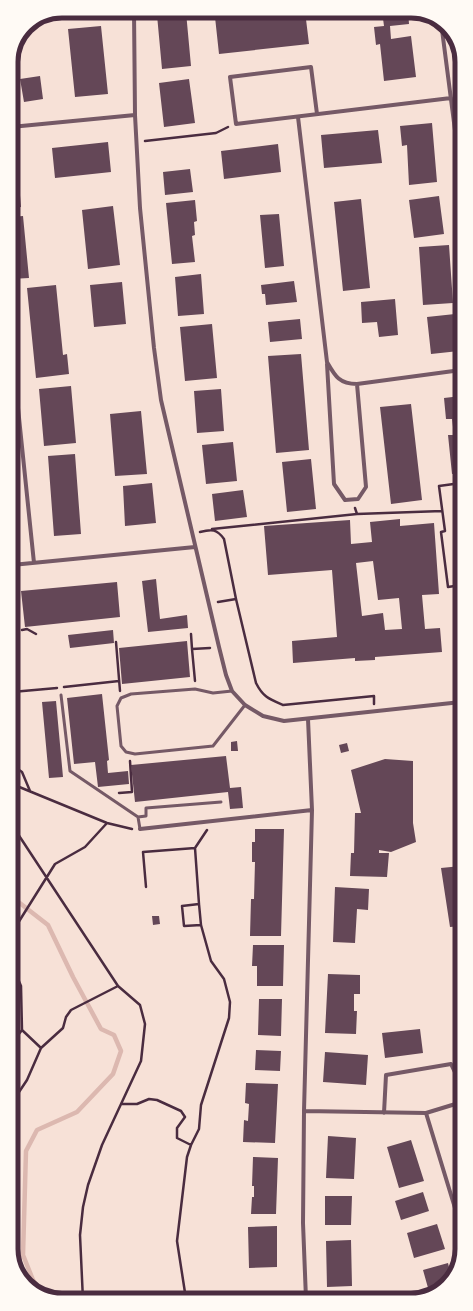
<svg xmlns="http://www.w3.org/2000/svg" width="473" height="1311" viewBox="0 0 473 1311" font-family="Overpass,sans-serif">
<rect width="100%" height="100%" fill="#f7e1d7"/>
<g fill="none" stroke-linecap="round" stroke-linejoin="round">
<!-- stream -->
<path stroke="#dcb8b0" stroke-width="4.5" d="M12 897 48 925 73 977 101 1029 114 1035 121 1051 113 1074 77 1112 37 1130 26 1151 23 1255 33 1280 42 1294"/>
</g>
<!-- building -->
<path fill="#644757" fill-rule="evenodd" d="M272 11H305L309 44 219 54 215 17Z
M382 11H408L409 24 390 26 391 39 411 36 416 77 384 81 380 44 376 45 374 27 384 26Z
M186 12 191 66 162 69 157 15Z
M101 26 108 94 75 97 68 29Z
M40 76 43 99 24 102 20 79Z
M189 79 195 123 164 127 159 83Z
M432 123 437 182 409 185 407 145 402 146 400 126Z
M378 130 382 163 324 168 321 135Z
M108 142 111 172 55 178 52 148Z
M278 144 281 172 224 179 221 151Z
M16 148 21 207 11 208V149Z
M190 169 193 192 165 195 163 172Z
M439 196 444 234 414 238 409 200Z
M361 199 370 288 343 291 334 202Z
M195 200 197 221 194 222 195 235 192 236 195 262 172 264 166 203Z
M113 206 120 265 88 269 82 210Z
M279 214 284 266 265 268 260 215Z
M23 216 29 278 11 279V217Z
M449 245 453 303 423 305 419 247Z
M201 274 204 314 178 316 175 277Z
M294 281 297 302 266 305 265 294H262L261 285Z
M122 282 126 324 94 327 90 285Z
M56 285 63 355 67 354 69 374 36 378 27 288Z
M395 299 398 335 379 337 377 322 362 323 361 302Z
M455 314 459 351 431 354 427 317Z
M300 319 302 339 270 342 268 322Z
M212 324 217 378 185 381 180 327Z
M301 354 309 450 276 453 268 356Z
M71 386 76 443 44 446 39 389Z
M221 389 224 431 197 433 194 391Z
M461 396V473L452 474 448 435H454L452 419H446L444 398Z
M411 404 422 500 391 504 380 407Z
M141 411 147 474 115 476 110 414Z
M233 442 237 481 206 484 202 445Z
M75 454 81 534 54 536 48 456Z
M311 459 316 509 287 512 282 462Z
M152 483 156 523 125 526 123 486Z
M243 490 247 517 215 521 212 494Z
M400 519V526L434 523 439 594 422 595 425 629 440 628 442 652 375 657V660L355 661V658L293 663 292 641 337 637 332 570 268 575 264 526 350 520 351 544 372 542 370 522ZM373 561 378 600 399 598 402 629 385 630 383 613 362 616 356 563Z
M156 579 160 619 187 615 188 628 148 632 142 581Z
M117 582 120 617 25 627 21 591Z
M113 630 114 643 70 648 68 635Z
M187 641 190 677 122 684 119 648Z
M12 675H13L15 691H12Z
M102 694 109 760 107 761 108 773 128 771 129 784 98 787 95 762 74 764 67 698Z
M56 701 63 777 49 778 42 702Z
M237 741 238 751H231V742Z
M347 743 349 751 341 753 339 745Z
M226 756 230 788 241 787 243 808 230 809 228 792 135 802 131 765Z
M385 759 413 761V823L416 842 391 852 379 850V853H389L387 877 350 876 351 853H354L355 813H361L351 770Z
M255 829H284L281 936H250L251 899H254L255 862H252V842H255Z
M461 866 462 926 450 927 441 868Z
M335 887 369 889 368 910 357 909 355 943 333 942Z
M152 916H159L160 924 153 925Z
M253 945H284L283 986H257V966H252Z
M328 974 360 975V994H354V1011H357L356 1034 325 1033Z
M259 999H282L281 1036 258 1035Z
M420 1029 423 1053 385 1058 382 1033Z
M256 1050 281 1051 280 1071 255 1070Z
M325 1052 368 1055 366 1085 323 1082Z
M246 1083 278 1084 275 1143 243 1142 244 1120 248 1121 249 1104 245 1103Z
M328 1136 356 1138 354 1179 326 1178Z
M411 1140 424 1181 399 1188 387 1147Z
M253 1157 278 1158 276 1214H251L252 1197H254V1186H252Z
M423 1192 429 1211 401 1220 395 1201Z
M325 1196H352L351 1225H325Z
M437 1224 445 1249 414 1258 407 1233Z
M277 1226V1267L249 1268 248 1227Z
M351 1240 352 1286 327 1287 326 1241Z
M448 1263 452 1279 451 1280 430 1295 423 1270Z"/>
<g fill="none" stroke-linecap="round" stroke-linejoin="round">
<!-- path -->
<path stroke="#4a2c40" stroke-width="2.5" d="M145 141 216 133 228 127
M461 483 439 486 445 531 441 532 448 587 461 585
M355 508 357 514 442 511
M212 529 357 514
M200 532C212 529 217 529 224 539L236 599 256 683C263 697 269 699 283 705L374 696V704
M218 602 236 599
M22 630 27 629 36 634
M191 634 192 649
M116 642 120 691
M195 681 192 649 210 648
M64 687 119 681
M12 692 57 688
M12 765 22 772 30 791
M12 784 107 823 132 829
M119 793 132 792 130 761
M12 825 118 986 140 1005 145 1024 141 1061 102 1145 88 1185 83 1207 80 1235 83 1300
M195 848 207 830
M146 887 143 852 195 848 199 904
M12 938 18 923 55 864 85 847 107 823
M12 965 21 986 22 1030 12 1043
M22 1030 41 1048
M13 1101 27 1080 41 1048 63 1028 66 1017 71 1010 118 986
M121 1104H137L149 1099 157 1100 181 1111 185 1117 177 1128V1138L191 1145
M186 1299 177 1241 187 1157 191 1145 199 1129 201 1105 229 1018 230 1002 224 979 211 961 201 925 199 904 182 906 184 926 201 925"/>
<!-- service -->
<path stroke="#755966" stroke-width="3" d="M232 691 213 693 195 689 131 694 121 698 117 706 121 746 126 752 135 754 213 746 245 705
M61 695 70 771 138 817 146 816V808L221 802
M138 817 140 829"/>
<!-- minor -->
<path stroke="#755966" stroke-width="4" d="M134 11 135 115 140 208 154 348 161 400 219 647 226 675 232 691 245 705 263 716 284 721 461 702
M441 22 460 169
M317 114 311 67 230 77 236 124 451 98
M298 117 327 362C335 376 339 384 357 384L461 370
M11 127 135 115
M12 350 34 563
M327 364 334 484 345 500 358 499 366 487 357 384
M12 565 195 547
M140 829 312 810
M304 1111 426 1113 462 1102
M384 1113 386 1075 451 1064 462 1087
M426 1113 462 1231
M306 1299 303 1223 304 1111 312 810 308 719"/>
</g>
<!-- crop -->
<path d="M0 0H473V1311H0ZM62 18H411A44 44 0 0 1 455 62V1249A44 44 0 0 1 411 1293H62A44 44 0 0 1 18 1249V62A44 44 0 0 1 62 18Z" fill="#fffaf5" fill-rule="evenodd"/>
<path fill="none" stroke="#4a2c40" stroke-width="5" d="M62 18H411A44 44 0 0 1 455 62V1249A44 44 0 0 1 411 1293H62A44 44 0 0 1 18 1249V62A44 44 0 0 1 62 18Z"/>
</svg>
